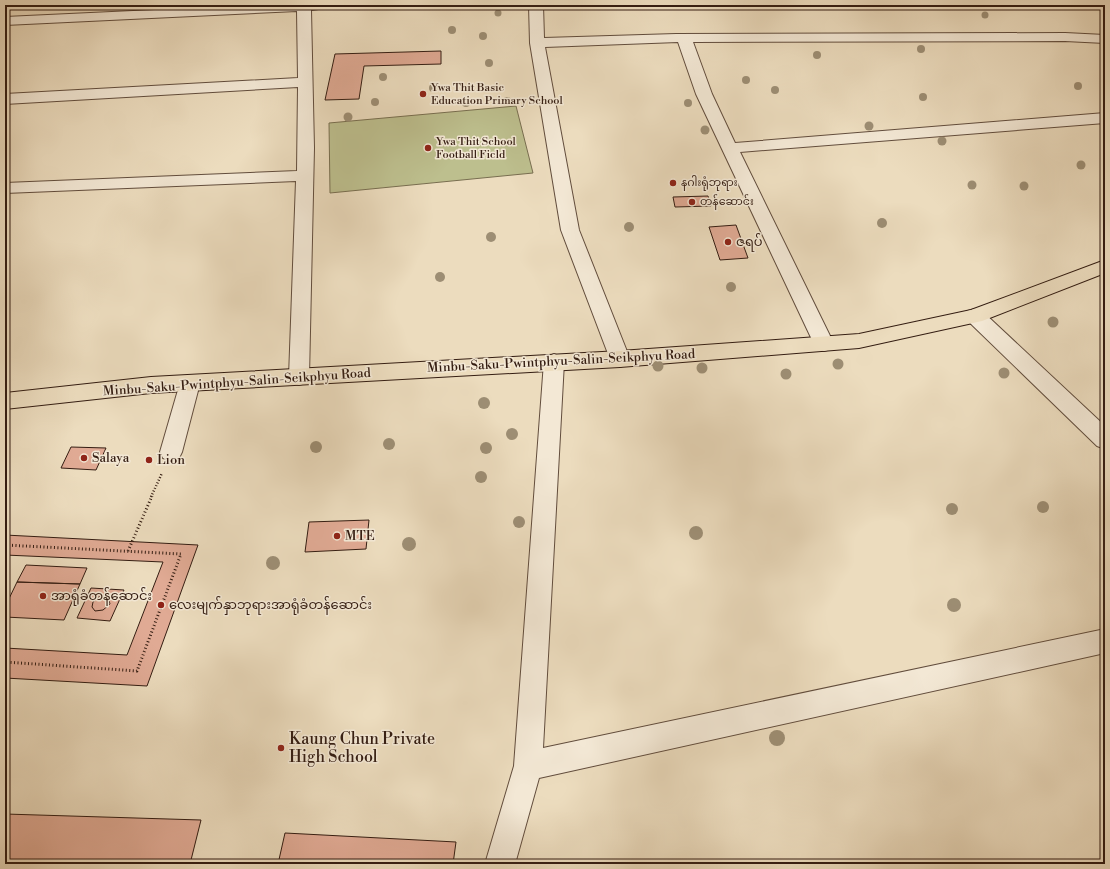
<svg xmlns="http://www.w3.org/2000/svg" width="1110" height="869" viewBox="0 0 1110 869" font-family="'Libre Bodoni','Noto Sans Myanmar',serif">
<rect width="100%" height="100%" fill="#ecdcbe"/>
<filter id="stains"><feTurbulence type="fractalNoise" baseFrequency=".005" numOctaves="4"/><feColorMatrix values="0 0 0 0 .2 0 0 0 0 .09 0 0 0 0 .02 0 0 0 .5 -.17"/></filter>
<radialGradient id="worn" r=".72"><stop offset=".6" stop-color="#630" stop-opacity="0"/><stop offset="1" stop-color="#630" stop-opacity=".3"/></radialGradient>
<!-- green -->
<path fill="#bdbf8e" stroke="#786e50" d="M516 106 533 173 330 193 329 123Z"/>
<!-- building -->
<path fill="#e0aa94" stroke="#341d12" d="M441 51V64L364 66 359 99 325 100 335 54Z
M708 196 711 206 675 207 673 197Z
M736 225 748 258 720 260 709 227Z
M71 447 106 448 96 470 61 468Z
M369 520 366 549 305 552 309 522Z
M5 535 198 545 147 686 5 678V648L127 655 163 562 5 555Z
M26 565 87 568 80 584 17 582Z
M17 582 80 584 64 620 5 617V607Z
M91 588 124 590 110 621 77 618Z
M100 596 108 597 110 604 103 610 95 611 92 607 93 602Z
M5 814 201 820 190 864H5Z
M285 833 456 842 453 864H278Z"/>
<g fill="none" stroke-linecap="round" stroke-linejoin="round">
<!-- minor casing -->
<g stroke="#624d3d" stroke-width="2">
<path id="minor" d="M260 5H328L326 8 311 10 314 148 309 377 306 383 299 385 292 383 289 377 296 181 5 193V183L297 171 298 87 5 104V94L298 78 297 11 5 25V17Z
M529 5H543L544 38 676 34 1065 33 1105 35V43L1065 41 693 42 712 94 735 143 1105 113V123L740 152 834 344 831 349 824 351 817 349 814 344 696 94 678 42 545 47 579 230 630 359 627 364 620 367 613 364 610 359 561 230 530 43Z
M975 309 982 311 1105 426V449L1097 446 968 321 965 316 968 311Z
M554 354 561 357 564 362 543 748 1105 629V653L539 778 515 864H485L514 766 544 362 547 357Z
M190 375 197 377 200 383 182 452 179 458 171 461 163 458 160 452 180 383 183 377Z"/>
</g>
<!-- major casing -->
<g stroke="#341d12" stroke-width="2">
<path id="major" d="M1105 260V273L982 321 859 348 620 367 151 393 5 409V393L151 377 620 351 859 334 971 310Z"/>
</g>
<!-- path-far1 -->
<path stroke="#341d12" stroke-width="2.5" stroke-dasharray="1 2" stroke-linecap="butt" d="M151 497 162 473"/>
<!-- path -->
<path stroke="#341d12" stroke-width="3" stroke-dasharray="1 2.5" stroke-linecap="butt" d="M5 545 181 554 137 671 5 662
M128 551 152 496"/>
<!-- minor -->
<use href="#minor" fill="#f3e8d5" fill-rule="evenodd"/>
<!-- major -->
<use href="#major" fill="#ecdcbe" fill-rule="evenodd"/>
</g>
<!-- trees -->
<g fill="#9d8e74">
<circle cx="498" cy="13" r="3.5"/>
<circle cx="985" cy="15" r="3.5"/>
<circle cx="452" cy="30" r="4"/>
<circle cx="483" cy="36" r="4"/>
<circle cx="921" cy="49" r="4"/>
<circle cx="817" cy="55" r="4"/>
<circle cx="489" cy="63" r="4"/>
<circle cx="383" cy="77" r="4"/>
<circle cx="746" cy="80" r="4"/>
<circle cx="1078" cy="86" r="4"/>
<circle cx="433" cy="88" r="4"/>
<circle cx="775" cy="90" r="4"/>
<circle cx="923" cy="97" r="4"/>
<circle cx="507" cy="101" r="4"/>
<circle cx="375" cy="102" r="4"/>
<circle cx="466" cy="103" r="4"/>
<circle cx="688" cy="103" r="4"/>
<circle cx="348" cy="117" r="4.5"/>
<circle cx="869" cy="126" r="4.5"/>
<circle cx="705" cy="130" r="4.5"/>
<circle cx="942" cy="141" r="4.5"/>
<circle cx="1081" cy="165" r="4.5"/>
<circle cx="972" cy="185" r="4.5"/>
<circle cx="1024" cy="186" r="4.5"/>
<circle cx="882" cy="223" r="5"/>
<circle cx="629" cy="227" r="5"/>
<circle cx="491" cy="237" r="5"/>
<circle cx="440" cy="277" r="5"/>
<circle cx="731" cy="287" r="5"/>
<circle cx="1053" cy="322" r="5.5"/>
<circle cx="838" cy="364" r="5.5"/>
<circle cx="658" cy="366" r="5.5"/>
<circle cx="702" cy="368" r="5.5"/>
<circle cx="1004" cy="373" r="5.5"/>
<circle cx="786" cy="374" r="5.5"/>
<circle cx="484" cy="403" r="6"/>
<circle cx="512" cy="434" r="6"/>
<circle cx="389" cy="444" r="6"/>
<circle cx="316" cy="447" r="6"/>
<circle cx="486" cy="448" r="6"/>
<circle cx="481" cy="477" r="6"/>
<circle cx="1043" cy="507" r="6"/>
<circle cx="952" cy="509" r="6"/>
<circle cx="519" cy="522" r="6"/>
<circle cx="696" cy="533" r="7"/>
<circle cx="409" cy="544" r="7"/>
<circle cx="273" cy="563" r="7"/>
<circle cx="954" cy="605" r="7"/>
<circle cx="777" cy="738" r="8"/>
</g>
<!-- markers -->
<g fill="#8f2418" stroke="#f3e8d5" stroke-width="1.5">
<circle cx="423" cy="94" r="4"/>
<circle cx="428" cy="148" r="4"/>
<circle cx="673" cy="183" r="4"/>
<circle cx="692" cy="202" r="4"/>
<circle cx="728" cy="242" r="4"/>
<circle cx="84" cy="458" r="4"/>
<circle cx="149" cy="460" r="4"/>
<circle cx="337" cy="536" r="4"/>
<circle cx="43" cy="596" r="4"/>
<circle cx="161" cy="605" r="4"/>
<circle cx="281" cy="748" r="4"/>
</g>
<g text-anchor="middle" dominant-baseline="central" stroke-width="3" stroke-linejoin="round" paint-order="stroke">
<!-- far-poi labels -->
<g font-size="11" fill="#341d12" stroke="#f3e8d5" text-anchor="start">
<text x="431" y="88">Ywa Thit Basic<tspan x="431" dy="13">Education Primary School</tspan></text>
<text x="436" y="142">Ywa Thit School<tspan x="436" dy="13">Football Field</tspan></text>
<text x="681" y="183">နဂါးရုံဘုရား</text>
<text x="700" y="202">တန်ဆောင်း</text>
</g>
<!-- poi labels -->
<g font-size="13" fill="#341d12" stroke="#f3e8d5" text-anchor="start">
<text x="736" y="242">ဇရပ်</text>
<text x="92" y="458">Salaya</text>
<text x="157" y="460">Lion</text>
<text x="345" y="536">MTE</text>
<text x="51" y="596">အာရုံခံတန်ဆောင်း</text>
<text x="169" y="605">လေးမျက်နှာဘုရားအာရုံခံတန်ဆောင်း</text>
</g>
<!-- street labels -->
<g font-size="13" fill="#341d12" stroke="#f3e8d5">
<text transform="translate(561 361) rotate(-3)">Minbu-Saku-Pwintphyu-Salin-Seikphyu Road</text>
<text transform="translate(237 382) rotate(-4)">Minbu-Saku-Pwintphyu-Salin-Seikphyu Road</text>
</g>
<!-- near-poi labels -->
<g font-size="16" fill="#341d12" stroke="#f3e8d5" text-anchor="start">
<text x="289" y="739">Kaung Chun Private<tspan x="289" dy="18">High School</tspan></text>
</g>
</g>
<!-- margin -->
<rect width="1110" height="869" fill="none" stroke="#ecdcbe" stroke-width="20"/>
<rect x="6" y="6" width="1098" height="857" fill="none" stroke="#341d12" stroke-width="2"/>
<rect x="10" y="10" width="1090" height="849" fill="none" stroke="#341d12"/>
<rect width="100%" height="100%" filter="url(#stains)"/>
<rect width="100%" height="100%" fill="url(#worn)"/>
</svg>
